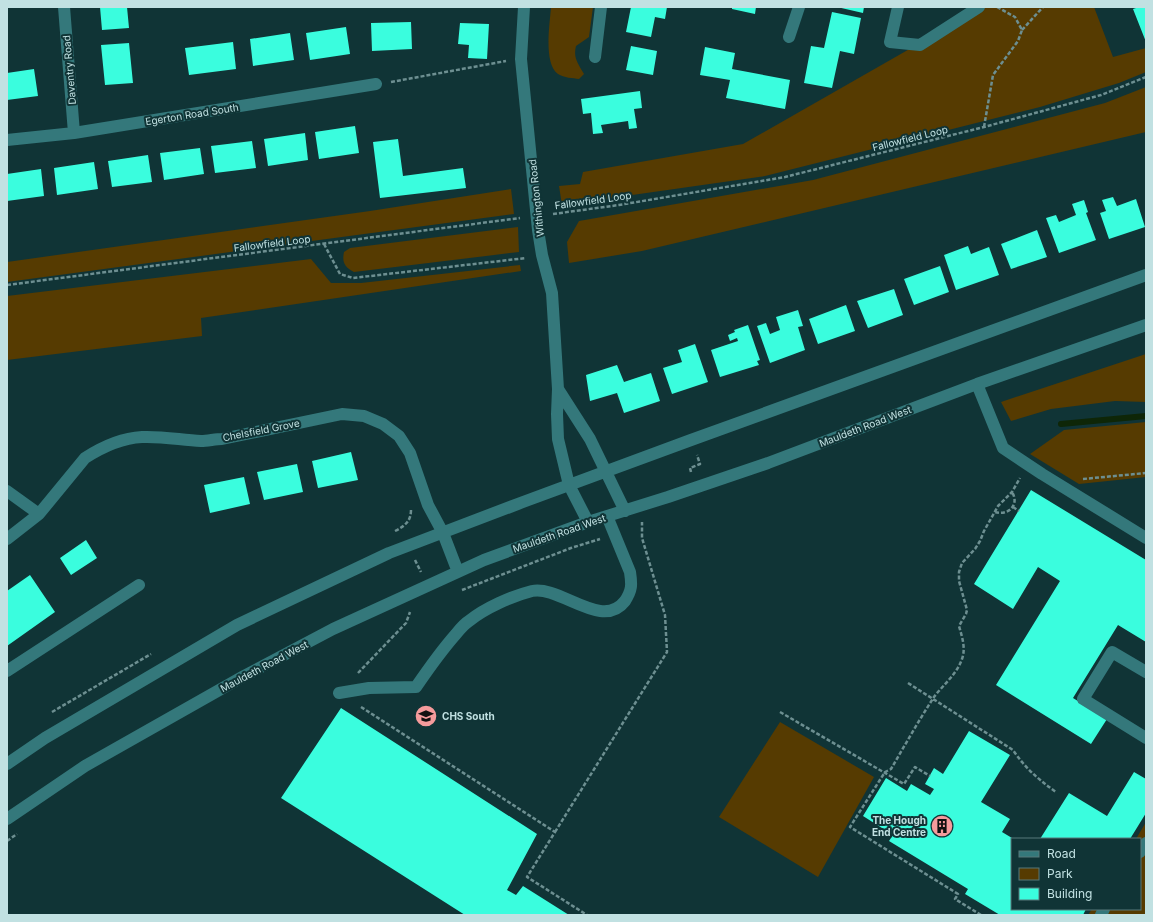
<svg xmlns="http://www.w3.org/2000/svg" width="1153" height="922" viewBox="0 0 1153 922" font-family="Inter,sans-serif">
<rect width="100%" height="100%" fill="#103436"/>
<!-- green -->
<path fill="#563b01" d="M551 7H593L589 37 576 46C573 58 578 63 584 74L579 79C573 78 564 78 558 74 543 63 550 23 551 7Z
M983 7H1094L1113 57 1146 48V72L1119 83 1040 107 765 176 562 205 559 186 580 184 583 172 743 144Z
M1146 87V132L642 251 569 263 567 242 579 221 813 180 1105 103Z
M511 189 514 214 7 282V262L370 211Z
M518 227 519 252 354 272C344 267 342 262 344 252L350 248Z
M311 259 331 283H361L520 265 521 271 201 318 202 336 7 360V296Z
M1146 354V402L1115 401 1051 409 1011 421 1001 402Z
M1146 422V477L1079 484 1030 454 1064 430Z
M780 722 874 777 818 877 719 817Z
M1146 822V915H1088L1092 909H1140V839H1136Z"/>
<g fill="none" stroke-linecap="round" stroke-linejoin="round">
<!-- stream -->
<path stroke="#0e2607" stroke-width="6" d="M1061 424 1146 416"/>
</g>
<!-- building -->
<path fill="#3afdde" d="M100 7H127L129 28 102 30Z
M631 7H667L665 19 655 17 651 37 626 32Z
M732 7H756L755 14 732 9Z
M837 7H864L863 13Z
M1139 7H1146V42L1133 9Z
M832 12 861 18 854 54 840 51 832 88 804 83 811 46 824 48Z
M411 22 412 49 372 51 371 23Z
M460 23 489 24 487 59 468 58 469 45 458 44Z
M346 27 350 54 310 60 306 33Z
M290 33 294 60 253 66 250 39Z
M233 42 236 69 189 75 185 48Z
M129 43 133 83 105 85 101 45Z
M631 46 657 51 653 75 626 70Z
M705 47 735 53 732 69 790 80 785 109 726 98 730 80 700 75Z
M34 69 38 96 7 100V73Z
M640 91 642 108 634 109 637 128 629 129 628 121 601 125 603 133 593 134 591 113 583 114 581 99Z
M355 126 359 153 319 159 315 132Z
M305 133 308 160 268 166 264 139Z
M398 139 403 176 463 168 466 188 380 198 373 142Z
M252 141 256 168 215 173 211 146Z
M200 148 204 174 164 180 160 153Z
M148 155 152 182 112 187 108 161Z
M94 162 98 189 57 195 54 168Z
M41 169 44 196 7 201V174Z
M1113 197 1117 206 1136 199 1145 227 1109 239 1100 213 1106 211 1102 200Z
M1084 200 1088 212 1086 213 1096 240 1059 253 1046 218 1056 215 1059 222 1076 215 1072 204Z
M1037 230 1047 257 1011 269 1001 244Z
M968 246 971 254 989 247 999 275 956 290 944 255Z
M940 266 949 292 914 305 904 279Z
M894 289 903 315 868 328 857 301Z
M846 305 855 331 818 344 809 319Z
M798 310 803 326 798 327 805 350 770 363 757 326 766 323 770 334 780 330 776 317Z
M748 325 760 360 757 361 759 365 720 377 711 350 738 341 737 338 730 341 728 335 735 332 734 330Z
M695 344 708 382 672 394 663 368 682 362 678 350Z
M617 365 624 382 651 373 660 401 624 413 617 393 590 401 586 375Z
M351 452 358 480 318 488 312 461Z
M297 464 303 492 264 500 257 472Z
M244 477 250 504 210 513 204 485Z
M1031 490 1146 560V642L1118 625 1073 698 1107 719 1091 744 996 685 1060 581 1038 567 1013 609 974 584Z
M86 540 97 558 71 575 60 558Z
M30 575 55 612 7 646V591Z
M341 708 537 834 507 890 516 895 523 886 569 915H465L281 798Z
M969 731 1010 755 981 802 1010 819 1002 832 1012 838V909H1086L1083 915H1000L965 894 968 889 889 841 893 835 863 816 886 778 907 791 911 784 930 795 934 789 925 784 934 768 943 774Z
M1134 772 1146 779V813L1130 839H1040L1069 793 1107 816Z"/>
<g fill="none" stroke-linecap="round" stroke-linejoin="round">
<!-- path -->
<path stroke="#6d8f91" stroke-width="2.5" stroke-dasharray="4 2" stroke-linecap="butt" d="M1022 30 1043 7
M391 82 506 61
M984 127 993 75 1018 41 1022 30 1015 17 997 7
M553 214 619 205 785 177 984 127 1101 95 1146 77
M324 244 340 274 353 278 526 258
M7 285 520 218
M691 472 690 468 700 464 697 455
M1083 479 1146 473
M1013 507 1019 511
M995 512C1008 516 1020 505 1012 492
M395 531C405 526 411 521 411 510
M415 560 421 572
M462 590 571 548 600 539
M358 673 406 623 410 612
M908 683 1013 750C1025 768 1039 780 1056 792
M361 707 555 832 527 877 587 915
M52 712 151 654
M780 712 904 784 915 767 930 776
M555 832 667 652 665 615 642 538V522
M7 841 17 834
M981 915 955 899 958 894 850 827 885 772 891 769C905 745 919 720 934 697 943 685 957 674 962 659 966 648 962 637 959 626L966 614 967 610 959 581V572L962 563 975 549 980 541 984 531 998 506 1012 492 1020 478"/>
<!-- minor -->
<path stroke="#34787b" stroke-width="12" d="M64 7 74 133
M524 7 521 59 538 230 542 255 552 293 558 389 557 414 558 439 569 485 588 522
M898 7 890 42 920 45 979 7
M789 37 799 7
M595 57 601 7
M7 140 74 133 376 84
M977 384 1003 448 1042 474 1146 538
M558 389 590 439 625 511
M7 491 39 514
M7 539 39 514 85 458C102 447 123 438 142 437 162 436 181 440 201 441 208 441 215 439 222 439L342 414 364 416 383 424 399 436 410 453 428 505 443 533 458 572
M7 671 139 585
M1146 672 1112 652 1083 699 1146 738
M339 693 369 688 416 687C429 668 441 651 456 634 460 629 464 624 469 621 485 608 512 596 532 591 560 585 602 631 625 601 632 590 632 585 630 572L607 516
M7 764 45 738 237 625 389 553 523 502 691 440 1146 275
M7 819 85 766 244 676 333 629 484 560 588 522 668 497 768 463 977 384 1146 325
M1140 852 1146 843
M1101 915 1104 909"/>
<!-- tram -->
<path stroke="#a0c1c2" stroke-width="1" d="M7 914 9 915"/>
</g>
<!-- icons -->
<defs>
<g id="school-disc" transform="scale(1.15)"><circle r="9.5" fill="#f59b9c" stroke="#103436"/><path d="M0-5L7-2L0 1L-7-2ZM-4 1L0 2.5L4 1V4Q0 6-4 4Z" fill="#111"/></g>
<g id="building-disc" transform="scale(1.15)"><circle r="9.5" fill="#f59b9c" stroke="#103436"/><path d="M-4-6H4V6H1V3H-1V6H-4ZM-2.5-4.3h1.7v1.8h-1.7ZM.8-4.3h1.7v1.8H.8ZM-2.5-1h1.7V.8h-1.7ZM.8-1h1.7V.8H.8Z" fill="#111"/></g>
</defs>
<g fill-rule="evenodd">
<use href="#school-disc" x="426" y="716"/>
<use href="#building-disc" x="942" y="826"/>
</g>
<g text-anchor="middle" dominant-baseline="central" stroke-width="4" stroke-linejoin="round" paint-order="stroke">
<!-- street labels -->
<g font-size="10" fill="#c1e1e2" stroke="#103436">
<text transform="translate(69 70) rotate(-95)">Daventry Road</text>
<text transform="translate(192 114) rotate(-9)">Egerton Road South</text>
<text transform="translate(910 138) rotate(-14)">Fallowfield Loop</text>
<text transform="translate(536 198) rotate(-96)">Withington Road</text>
<text transform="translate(593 200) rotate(-8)">Fallowfield Loop</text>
<text transform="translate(272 243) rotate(-7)">Fallowfield Loop</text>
<text transform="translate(865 426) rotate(-21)">Mauldeth Road West</text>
<text transform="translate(261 430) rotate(-11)">Chelsfield Grove</text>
<text transform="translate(559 533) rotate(-19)">Mauldeth Road West</text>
<text transform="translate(264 666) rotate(-28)">Mauldeth Road West</text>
</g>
<!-- poi labels -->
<g font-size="10" font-weight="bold" fill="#c1e1e2" stroke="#103436" text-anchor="start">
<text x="442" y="716">CHS South</text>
<text x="926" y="820" text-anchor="end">The Hough<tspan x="926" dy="12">End Centre</tspan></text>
</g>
</g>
<!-- border -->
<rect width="1153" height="922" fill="none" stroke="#c1e1e2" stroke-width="16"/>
<!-- legend -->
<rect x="1011" y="838" width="130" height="72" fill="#103436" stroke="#57797b"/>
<rect x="1019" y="851" width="20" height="6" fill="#34787b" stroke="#57797b"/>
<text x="1047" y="858" font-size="12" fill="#c1e1e2">Road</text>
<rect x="1019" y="868" width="20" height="12" fill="#563b01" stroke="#57797b"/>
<text x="1047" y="878" font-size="12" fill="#c1e1e2">Park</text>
<rect x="1019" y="888" width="20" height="12" fill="#3afdde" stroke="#57797b"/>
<text x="1047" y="898" font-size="12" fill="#c1e1e2">Building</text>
</svg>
